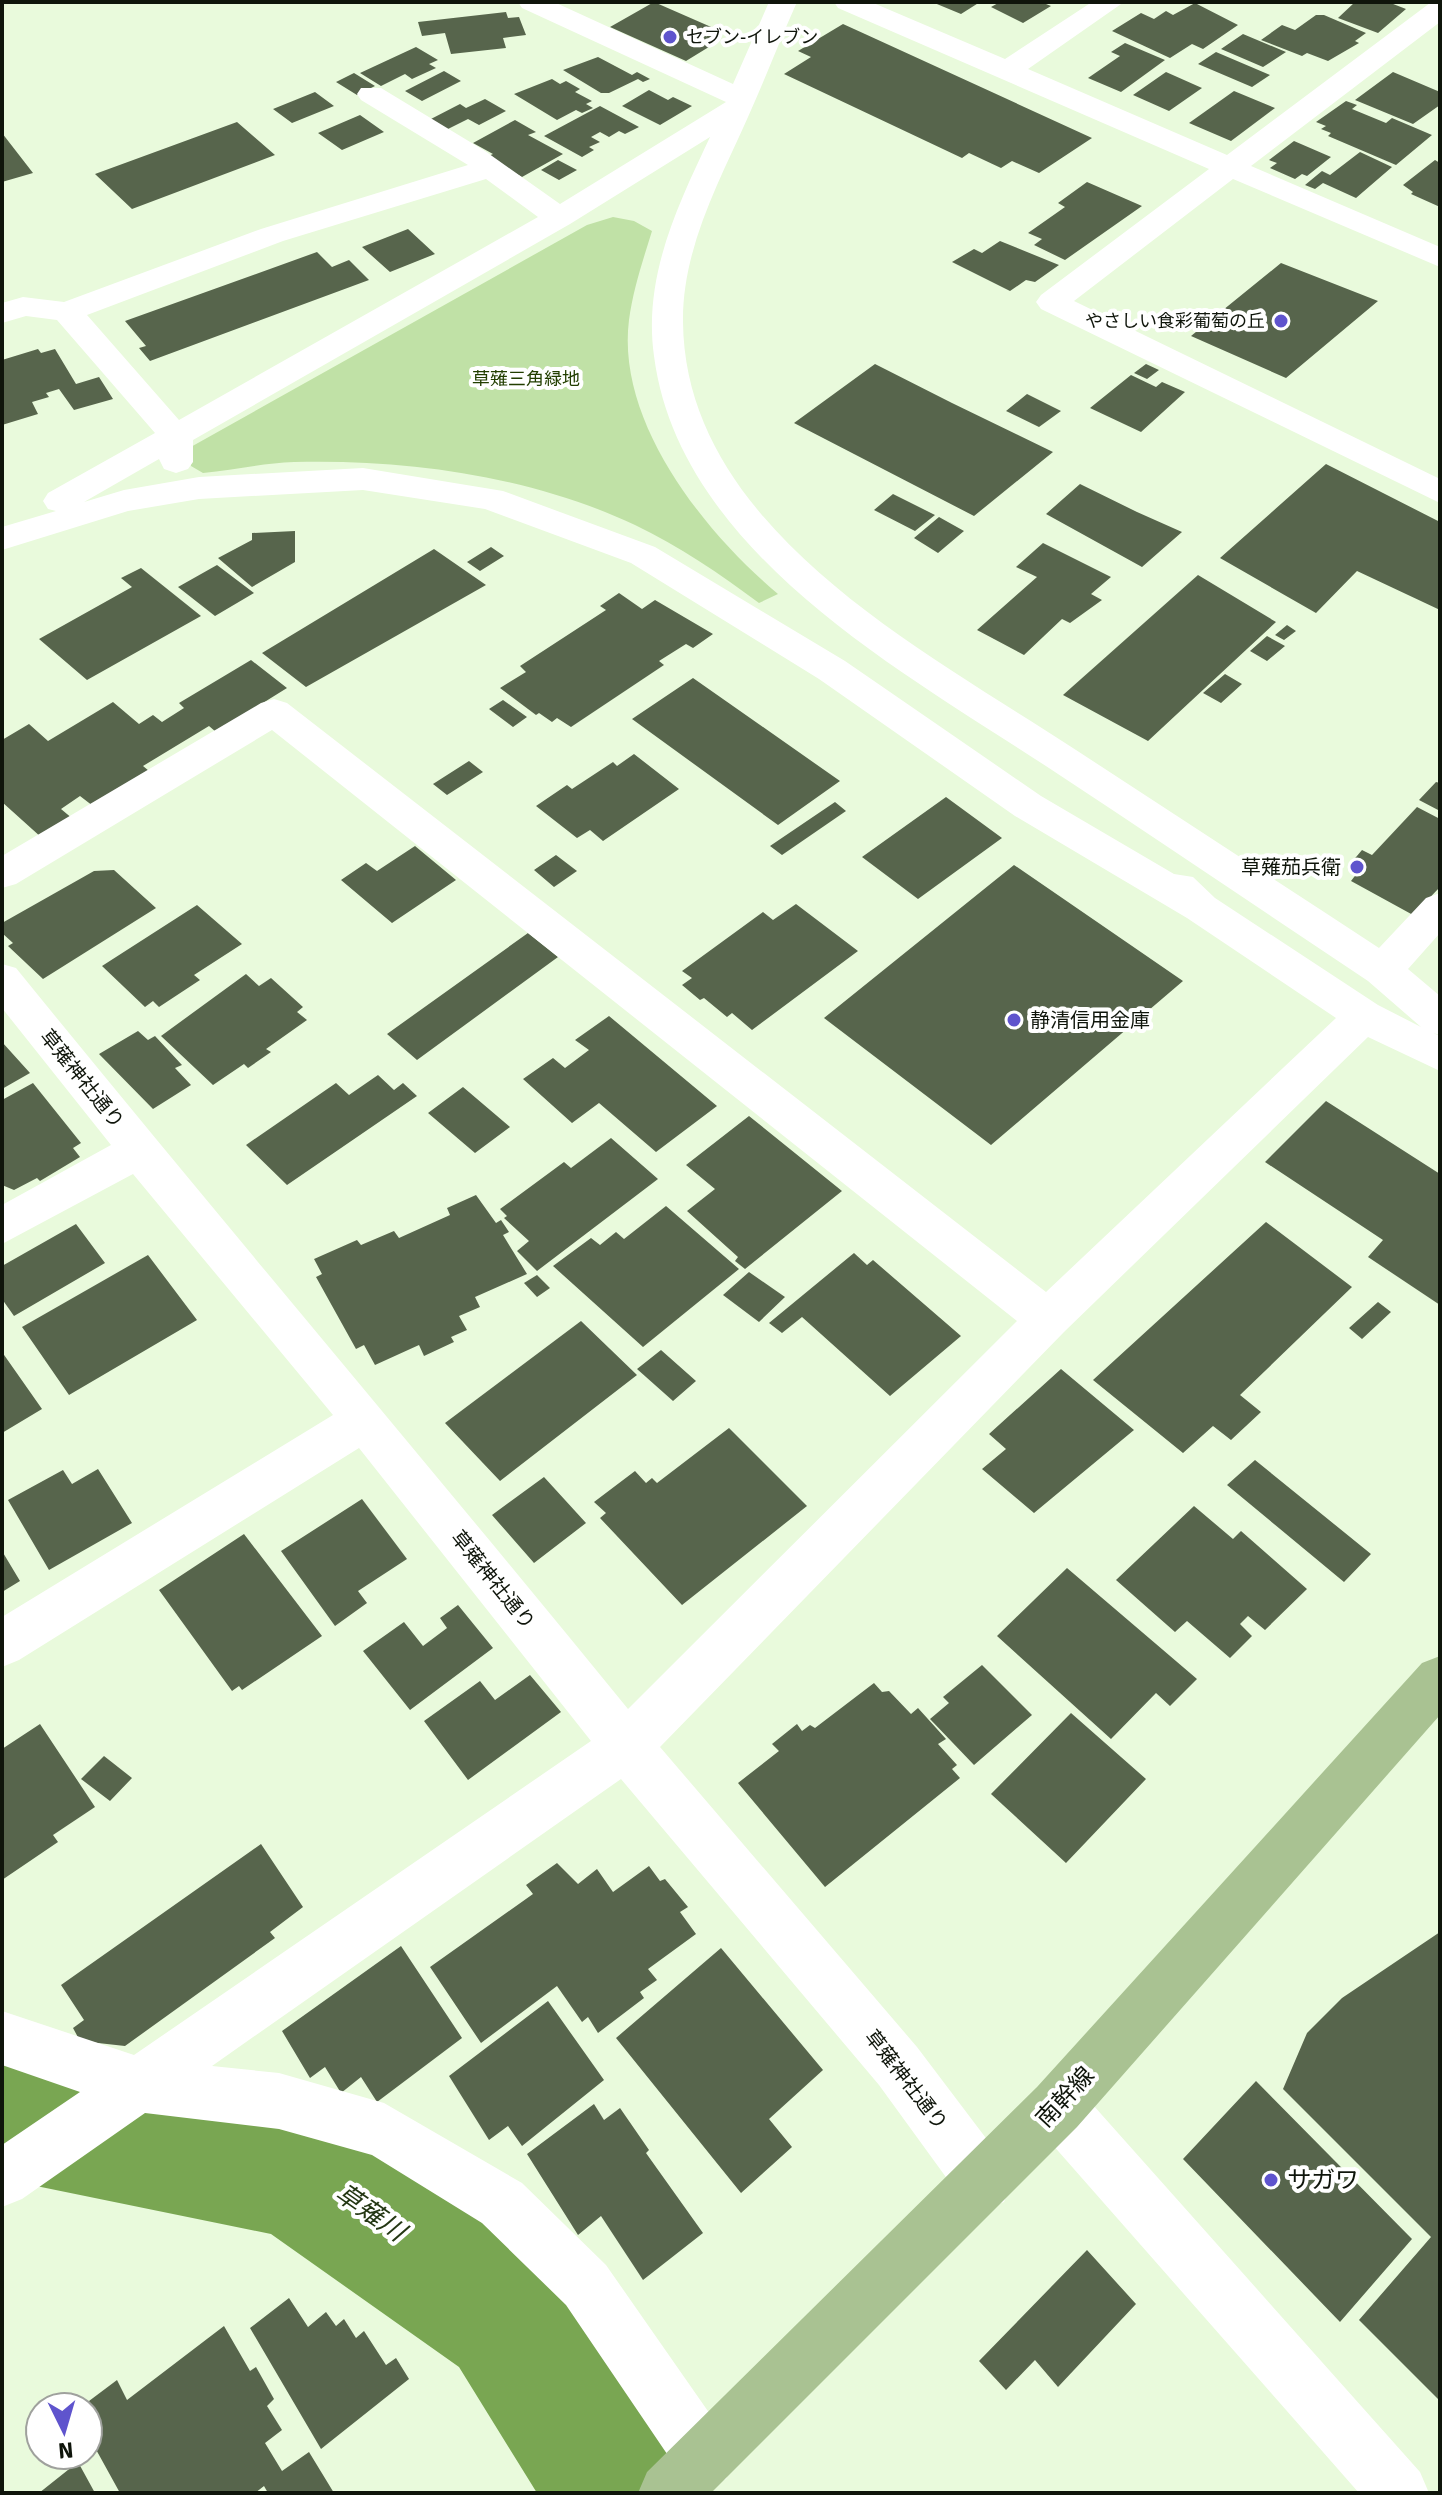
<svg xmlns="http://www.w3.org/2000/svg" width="1442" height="2495" viewBox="0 0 1442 2495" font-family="Signika,'Noto Sans JP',sans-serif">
<rect width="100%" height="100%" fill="#e9fadc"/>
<!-- green -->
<path fill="#c0e1a6" d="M613 217 634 221 652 231C643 260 633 290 629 320 616 422 705 533 778 594L759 603C720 574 679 546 635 525 531 476 408 459 294 462 264 463 233 470 203 473L191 466 189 448 587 225Z"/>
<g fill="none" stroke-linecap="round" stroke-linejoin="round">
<!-- river -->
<path fill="#79a652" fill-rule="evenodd" d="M2 2033 302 2092 354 2114 567 2259 684 2437 708 2493H537L459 2367 271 2234 2 2179Z"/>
</g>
<!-- building -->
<path fill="#57654c" d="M654 2 718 30 717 42 686 61 610 27Z
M932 2H980L961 14Z
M1000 2H1041L1051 6 1023 23 991 7Z
M1355 2H1388L1406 9 1378 33 1338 18Z
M1195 3 1238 25 1203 49 1192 44 1170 58 1112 31 1141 13 1154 19 1166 11 1173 15Z
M506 12 508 18 519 17 526 35 503 38 506 48 451 54 445 33 422 36 418 22Z
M1316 15H1324L1366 33 1355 41 1359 43 1328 61 1307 53 1302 56 1261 40 1282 25 1295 30Z
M843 24 865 34 1092 138 1039 173 1012 161 1001 168 969 153 962 158 784 74 811 57 798 51Z
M1243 34 1286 52 1263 67 1221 49Z
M1125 43 1165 60 1121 92 1088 78 1120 56 1111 52Z
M416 47 438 60 429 64 436 68 412 79 405 74 381 86 360 73Z
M1216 52 1270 75 1252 87 1198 64Z
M598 57 632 75 637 72 650 79 643 82 638 79 609 93H601L563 70Z
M444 71 461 81 422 101 405 91Z
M1166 72 1202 88 1169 111 1133 95Z
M1393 72 1440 92V105L1413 124 1355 100Z
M354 73 375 86 357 95 336 82Z
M552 79 560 84 566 81 580 89 575 92 592 101 586 104 593 108 582 113 576 110 557 120 514 94Z
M649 90 668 100 673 97 692 106 660 125 622 106Z
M1234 91 1275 108 1231 141 1189 123Z
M315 92 334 106 292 123 273 109Z
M485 99 506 111 479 125 468 119 446 130 429 120 460 104 466 108Z
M1346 101 1357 105 1352 109 1386 123 1392 118 1432 135 1396 165 1328 136 1331 133 1321 129 1326 126 1316 122Z
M600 106 639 127 625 134 619 131 609 137 600 132 591 137 600 142 589 147 594 150 582 157 544 136Z
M360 115 384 132 342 150 318 133Z
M515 120 536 132 528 135 563 154 522 177 486 157 493 154 473 143Z
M237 122 275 155 132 209 95 174Z
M2 133 33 173 2 182Z
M1294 141 1331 157 1307 176 1302 174 1295 179 1270 168 1277 163 1269 160Z
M1360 152 1392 167 1356 198 1323 183 1315 189 1305 185 1322 171 1330 175Z
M558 160 577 170 559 180 541 170Z
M1435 160 1440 163V207L1411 194 1413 192 1403 185Z
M1087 182 1142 206 1065 260 1034 245 1042 239 1028 233 1065 207 1058 203Z
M408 229 435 254 390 272 362 247Z
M1000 241 1059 265 1035 282 1026 280 1010 291 952 262 974 249 982 253Z
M317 252 332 267 349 260 369 280 150 361 139 348 146 346 125 321Z
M1281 263 1378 301 1286 378 1191 336Z
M38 349 41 353 55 349 76 384 99 377 113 399 74 410 59 389 46 393 49 397 32 402 38 414 2 425V360Z
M875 364 952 403 1053 452 974 516 794 423Z
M1146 364 1159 370 1147 379 1134 373Z
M1131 375 1156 387 1162 382 1185 392 1141 432 1090 408Z
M1027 394 1061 411 1039 427 1006 411Z
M1326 464 1440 522V610L1357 571 1316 613 1220 558Z
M1080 484 1137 512 1182 532 1142 567 1046 514Z
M893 494 935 515 915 531 874 510Z
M939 517 964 531 938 553 914 538Z
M295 531V562L252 587 218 558 252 540V533Z
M1043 543 1111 577 1091 594 1102 600 1070 623 1062 619 1024 655 977 630 1037 577 1016 567Z
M491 547 504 556 480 571 467 562Z
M434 549 486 585 306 687 262 653Z
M217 565 254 593 215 616 178 587Z
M141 568 201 616 87 680 39 639 132 587 121 578Z
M1198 575 1276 622 1148 741 1063 695Z
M619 593 642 609 655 600 713 634 693 648 686 644 659 661 664 665 571 727 557 718 552 722 539 713 536 715 500 688 526 672 520 666 606 610 600 606Z
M1287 625 1296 631 1284 640 1275 635Z
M1267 636 1285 646 1267 661 1250 651Z
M251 660 287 688 216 732 209 726 143 766 149 771 93 806 80 796 61 809 73 819 42 838 2 802V740L29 724 48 741 113 702 139 724 153 715 162 722 184 708 179 703Z
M1225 674 1242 684 1221 703 1203 693Z
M693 678 840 781 778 825 632 719Z
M503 700 527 717 513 727 489 709Z
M634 754 679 789 603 841 590 830 577 838 536 806 567 785 572 789 613 762 617 766Z
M469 761 483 772 447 795 433 784Z
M1436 782 1440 783V811L1419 800Z
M946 797 1002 838 918 899 862 857Z
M835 802 846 811 782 855 770 846Z
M1417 807 1440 819V887L1413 915 1351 881 1361 868 1351 863 1362 850 1372 855Z
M415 846 456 880 392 923 341 880 366 863 377 871Z
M556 855 577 871 554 887 534 870Z
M1014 865 1183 981 991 1145 824 1018Z
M114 870 156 908 43 979 8 946 13 943 2 933V923L94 871Z
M796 904 858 951 752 1030 732 1013 727 1017 704 998 700 1000 682 985 692 978 682 971 763 912 773 920Z
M197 905 242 944 194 975 200 980 159 1007 153 1001 145 1007 102 966Z
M528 933 558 957 417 1060 387 1034Z
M246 974 259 986 271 978 303 1007 297 1012 307 1020 266 1049 271 1052 248 1068 244 1064 213 1085 161 1036Z
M609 1016 717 1106 656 1152 599 1103 572 1123 523 1079 553 1058 565 1068 589 1050 575 1040Z
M138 1031 148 1040 155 1036 182 1065 175 1068 191 1085 153 1109 99 1054Z
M2 1042 30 1073 2 1089Z
M378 1075 394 1090 403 1083 417 1096 287 1185 246 1145 336 1083 349 1095Z
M33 1083 81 1143 73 1148 80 1157 40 1181 37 1178 14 1190 2 1185V1100Z
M463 1087 510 1127 475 1153 428 1113Z
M1326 1101 1440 1174V1305L1368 1257 1383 1240 1265 1162Z
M749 1116 842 1191 745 1269 735 1261 738 1257 687 1211 715 1189 686 1165Z
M611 1138 658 1179 537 1271 517 1251 529 1241 504 1218 507 1216 500 1209 564 1162 571 1168Z
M476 1195 496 1223 501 1220 509 1232 503 1235 527 1274 475 1297 480 1307 459 1316 467 1330 451 1337 454 1342 424 1356 419 1345 375 1365 364 1345 356 1349 316 1277 322 1274 314 1259 357 1240 361 1245 394 1231 399 1238 450 1215 447 1208Z
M666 1206 739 1269 643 1347 553 1266 591 1238 600 1245 616 1232 624 1239Z
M1266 1222 1352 1287 1240 1395 1261 1412 1231 1440 1213 1426 1183 1453 1093 1380Z
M76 1224 105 1263 14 1316 2 1299V1266Z
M854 1253 867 1265 873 1260 961 1336 890 1396 802 1317 782 1333 769 1323Z
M148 1255 197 1320 69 1395 22 1327Z
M749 1272 785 1297 759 1322 723 1295Z
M537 1275 550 1288 537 1297 524 1283Z
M1378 1302 1391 1312 1362 1339 1349 1328Z
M581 1321 637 1375 500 1481 445 1423Z
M661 1350 696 1381 673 1401 637 1369Z
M2 1352 42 1409 2 1433Z
M1061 1369 1134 1430 1034 1513 982 1469 1006 1449 989 1434Z
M729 1428 807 1506 682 1605 600 1518 606 1513 594 1502 635 1471 646 1483 652 1478 657 1483Z
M1255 1460 1371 1554 1344 1582 1227 1485Z
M98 1469 132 1523 49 1570 8 1500 63 1470 72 1484Z
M544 1477 586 1523 534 1563 492 1515Z
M362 1499 407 1559 358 1591 367 1603 335 1626 281 1551Z
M1194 1506 1233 1539 1241 1531 1307 1589 1265 1630 1248 1616 1240 1624 1252 1636 1230 1658 1187 1621 1175 1632 1116 1580Z
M244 1534 322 1636 242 1690 239 1686 232 1691 159 1590Z
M2 1551 20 1581 2 1592Z
M1067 1568 1197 1679 1170 1706 1156 1693 1111 1739 997 1636Z
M458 1605 493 1648 410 1710 363 1651 404 1622 423 1646 447 1628 440 1618Z
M982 1665 1032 1715 974 1765 930 1719 949 1703 943 1697Z
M530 1675 561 1712 468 1780 424 1721 480 1681 495 1700Z
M874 1683 882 1692 889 1691 911 1714 918 1708 946 1739 938 1744 957 1765 952 1769 960 1778 825 1887 738 1783 779 1751 772 1744 797 1724 802 1731 810 1725 815 1728Z
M1071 1713 1146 1779 1066 1863 991 1794Z
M40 1724 95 1807 53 1835 58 1842 2 1880V1749Z
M104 1756 132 1778 110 1801 81 1779Z
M261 1844 303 1907 270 1932 275 1938 125 2046 80 2041 73 2028 84 2020 61 1985Z
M557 1863 578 1884 597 1869 613 1892 649 1866 660 1881 665 1879 688 1907 680 1912 696 1934 648 1969 657 1980 640 1992 644 1998 598 2033 588 2017 582 2022 557 1986 481 2043 430 1967 533 1894 526 1885Z
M1440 1932V2401L1359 2320 1431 2237 1283 2089 1307 2033 1342 1998Z
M401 1946 462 2038 377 2102 361 2077 341 2093 325 2067 310 2078 282 2031Z
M721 1948 823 2070 769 2119 792 2147 741 2193 616 2038Z
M548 2001 604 2080 522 2146 508 2126 489 2140 449 2076Z
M1256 2081 1412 2239 1340 2322 1183 2159Z
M594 2104 604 2120 620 2108 649 2150 646 2153 703 2233 643 2280 601 2216 578 2235 527 2154Z
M1087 2250 1136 2304 1058 2387 1035 2360 1006 2390 979 2361Z
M289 2298 308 2327 326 2312 336 2326 344 2319 356 2338 364 2331 386 2365 396 2358 409 2379 321 2449 250 2328Z
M224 2326 250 2371 256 2367 274 2399 267 2406 282 2430 265 2443 282 2471 309 2452 334 2493H268L264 2486 255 2493H120L88 2435V2407H81L117 2380 127 2400Z
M78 2462 95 2493H39Z"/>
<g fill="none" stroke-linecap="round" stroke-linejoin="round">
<!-- minor -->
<path fill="#fff" fill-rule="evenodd" d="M518 2H554L733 84 769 2H797C780 40 765 79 748 117 719 182 682 249 683 322 685 530 926 651 1076 750 1177 816 1278 882 1379 948L1426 898 1440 893V933L1408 969 1440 996V1035L1433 1033 1440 1036V1071L1368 1037 1064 1332 660 1747 917 2047 1004 2162 1012 2182 1004 2202 984 2210 964 2202 879 2085 621 1779 212 2066 279 2073 384 2103 522 2183 606 2265 726 2437 735 2458 726 2479 705 2488 684 2479 566 2305 482 2223 372 2155 279 2129 145 2113 22 2199 2 2207V2145L80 2092 2 2065V2011L134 2055 591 1741 359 1448 19 1660 2 1667V1617L333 1415 133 1174 2 1244V1205L111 1145 2 1008V964L16 968C218 1217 426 1461 628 1709L1017 1321 272 730 16 884 2 888V856L261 703 274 699 287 703 1046 1292 1336 1018 1187 918 1015 816 819 679 631 563 485 509 363 490 199 499 128 511 2 550V527L56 511 48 509 43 501 48 493 155 433 57 320 26 316 2 323V303L23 297 64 302 261 229 468 165 361 100 357 94 361 88H381L485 151 560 204 726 102 522 8ZM710 137C677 207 643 277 654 356 680 556 911 676 1061 776 1164 844 1266 913 1368 981L1421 1027 1378 1005 1215 898 1193 877 1174 874 1041 796 845 661 655 547 503 491 363 468 199 477 124 490 84 502 159 459 164 469 176 473 188 469 193 462V440L570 224ZM486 179 538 217 179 420 87 315 283 241Z
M834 2H871L1005 59 1092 2H1124L1028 69 1227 155 1430 3 1440 2V22L1251 166 1440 247V267L1233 179 1074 301 1440 479V503L1041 309 1036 302 1041 295 1209 169 838 8Z
M1057 2079 1077 2087 1420 2472 1429 2493H1359L1037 2127 1029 2107 1037 2087Z"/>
<!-- major -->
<path fill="#a9c292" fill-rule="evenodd" d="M1440 1656V1715L1077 2127 711 2493H638L647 2472 1037 2087 1422 1663Z"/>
</g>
<!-- markers -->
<g fill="#5f54cd" stroke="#fff" stroke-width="3">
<circle cx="670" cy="37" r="8"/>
<circle cx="1281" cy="321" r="8"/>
<circle cx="1357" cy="867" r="8"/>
<circle cx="1014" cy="1020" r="8"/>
<circle cx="1271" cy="2180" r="8"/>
</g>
<g text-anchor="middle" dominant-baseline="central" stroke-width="8" stroke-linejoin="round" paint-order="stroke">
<!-- far-poi labels -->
<g font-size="18" fill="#0f150b" stroke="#fff" text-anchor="start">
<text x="686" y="37">セブン-イレブン</text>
<text x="1265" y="321" text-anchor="end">やさしい食彩葡萄の丘</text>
</g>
<!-- far-park labels -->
<g font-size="18" fill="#223e00" stroke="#fff">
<text x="526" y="379">草薙三角緑地</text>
</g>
<!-- poi labels -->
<g font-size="20" fill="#0f150b" stroke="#fff" text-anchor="end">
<text x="1341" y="867">草薙茄兵衛</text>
<text x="1030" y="1020" text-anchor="start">静清信用金庫</text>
</g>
<!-- street labels -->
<g font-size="20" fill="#0f150b" stroke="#fff">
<text transform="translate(82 1079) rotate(51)">草薙神社通り</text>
<text transform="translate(493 1580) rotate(51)">草薙神社通り</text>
<text transform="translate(906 2080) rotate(52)">草薙神社通り</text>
</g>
<!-- near-street labels -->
<g font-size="24" fill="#0f150b" stroke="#fff">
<text transform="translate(1065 2097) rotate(-47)">南幹線</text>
</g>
<!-- near-poi labels -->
<g font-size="24" fill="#0f150b" stroke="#fff" text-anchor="start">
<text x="1287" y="2180">サガワ</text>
</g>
<!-- near-water labels -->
<g font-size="26" font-style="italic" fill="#243714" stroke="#fff">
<text transform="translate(370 2213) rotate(35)">草薙川</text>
</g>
</g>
<!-- border -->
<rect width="1442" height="2495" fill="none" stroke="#0f150b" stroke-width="8"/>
<!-- north arrow -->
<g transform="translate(64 2431) rotate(175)"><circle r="38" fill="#ffffff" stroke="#9fa19d" stroke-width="2"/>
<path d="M0-6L14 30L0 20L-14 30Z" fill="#5f54cd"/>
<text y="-12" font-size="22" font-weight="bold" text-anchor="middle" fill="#0f150b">N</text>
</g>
</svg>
